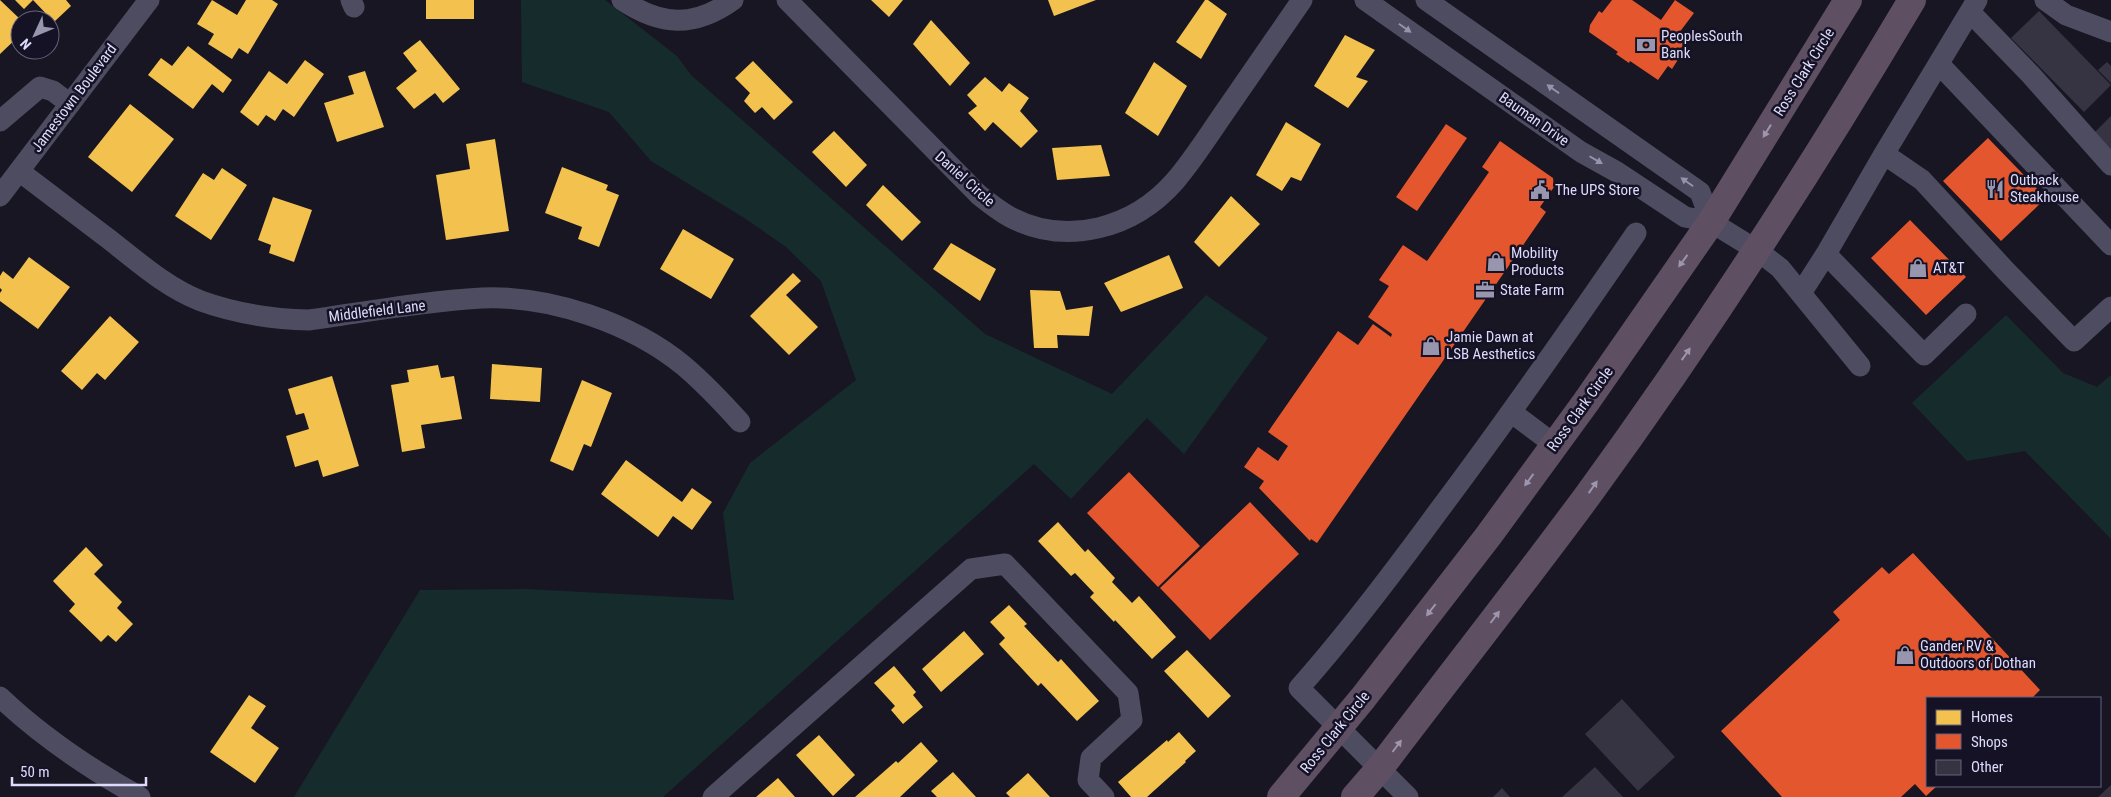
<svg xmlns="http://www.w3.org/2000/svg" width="2111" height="797" viewBox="0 0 2111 797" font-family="'Roboto Condensed',sans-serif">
<rect width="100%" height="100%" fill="#181622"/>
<!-- green -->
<path fill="#162c2c" d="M521 0H605L677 56 691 75 985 334 1112 394 1206 295 1268 338 1184 454 1147 418 1071 499 1034 464 663 797H294L420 590 525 589 734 600 723 513 750 463 856 380 821 281 786 247 746 219 651 161 609 112 522 82Z
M2006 315 2063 373 2097 387 2111 375V539L2025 451 1967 461 1912 403Z"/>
<!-- homes -->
<path fill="#f2c14e" d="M0 0 21 20 20 35 0 54Z
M15 0H66L71 6 54 22 33 0 24 9Z
M212 0 237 15 246 0H272L278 4 248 54 239 48 232 59 208 44 214 34 197 24Z
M426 0H474V19H426Z
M871 0H903L889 17Z
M1048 0H1096L1054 16Z
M1205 0H1208L1227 14 1201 59 1176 42Z
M931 20 970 63 950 86 913 44Z
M1345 35 1375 50 1356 77 1368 81 1348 108 1314 86Z
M420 40 460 89 443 103 435 93 414 109 396 88 417 71 403 53Z
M188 46 232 80 223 93 212 84 193 109 148 75 161 58 172 66Z
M305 60 324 74 294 117 283 109 275 121 266 115 258 126 240 112 269 71 287 84Z
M753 61 793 102 774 120 762 107 755 113 744 101 750 93 735 78Z
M1154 62 1187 86 1158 136 1125 113Z
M365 71 384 127 337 142 324 103 354 94 348 76Z
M985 77 1002 92 1009 83 1029 98 1020 111 1038 131 1021 148 993 122 985 131 968 113 977 106 967 95Z
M130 104 174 139 132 192 88 157Z
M1286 122 1321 144 1301 181 1291 177 1282 191 1256 175Z
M834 131 867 165 846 187 812 152Z
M495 139 509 231 446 240 436 175 470 169 466 144Z
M1101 145 1110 176 1057 180 1052 148Z
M562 167 608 185 606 190 619 195 599 247 578 239 582 227 545 213Z
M222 168 247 185 211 240 175 216 203 173 214 180Z
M883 185 921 222 902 241 866 205Z
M1231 196 1260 224 1219 267 1194 242Z
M273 197 312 210 294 262 269 253 271 245 258 240Z
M683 229 734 259 711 299 660 269Z
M951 243 996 269 980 301 933 269Z
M1169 255 1183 288 1121 312 1104 283Z
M29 257 70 287 38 329 0 301V293L2 290 0 288V276L3 271 13 279Z
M793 273 801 281 786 295 818 327 789 355 750 316Z
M1030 290 1060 291 1066 310 1093 306 1089 336 1057 335 1058 348H1034Z
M110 316 139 342 105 380 97 373 82 390 61 371Z
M492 364 542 368 540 402 490 399Z
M438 365 441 378 454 376 462 419 421 425 425 448 402 452 391 385 409 382 407 370Z
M332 376 359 466 323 477 318 460 295 467 286 436 309 429 304 413 296 415 288 389Z
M582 380 612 393 591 447 584 444 573 471 550 461Z
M626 460 682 502 692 488 712 502 692 530 673 516 658 537 601 494Z
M1058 522 1085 552 1088 549 1115 578 1112 582 1132 603 1139 596 1176 637 1152 659 1115 620 1114 622 1090 597 1094 593 1075 573 1071 576 1038 541Z
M86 547 103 565 94 574 122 602 117 608 133 624 116 642 108 635 101 642 69 611 75 604 53 581Z
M1009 605 1027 624 1024 626 1058 662 1061 659 1099 701 1077 721 1041 683 1038 686 999 644 1005 638 990 622Z
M964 631 984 654 941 692 922 669Z
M1187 650 1231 696 1208 718 1164 671Z
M894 666 916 692 913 695 923 707 903 724 891 710 895 706 874 683Z
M249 695 266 706 251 728 279 748 255 783 210 752Z
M1179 732 1196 751 1185 761 1186 762 1147 797H1131L1118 782 1167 740 1168 742Z
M819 735 855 775 833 796 796 755Z
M921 742 938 761 900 797H855L896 761 898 763Z
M953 772 976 797H937L931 791Z
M1028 773 1050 797H1010L1006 793Z
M778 778 795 797H756Z"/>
<!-- shops -->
<path fill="#e4572e" d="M1612 0H1632L1661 20 1675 0 1694 13 1679 33 1687 39 1678 53 1681 55 1672 69 1668 66 1658 80 1630 61 1629 63 1616 54 1618 52 1589 32 1590 25 1599 11 1602 13Z
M1446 124 1467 138 1417 211 1396 197Z
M1988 138 2046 198 2001 241 1943 181Z
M1500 141 1553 178 1554 187 1540 207 1546 212 1317 543 1311 539 1310 541 1259 488 1264 481 1244 467 1258 447 1278 461 1288 446 1268 432 1338 331 1358 345 1373 324 1391 337 1392 334 1368 317 1389 286 1379 280 1403 245 1427 261 1489 172 1482 167Z
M1910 220 1966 277 1926 315 1871 258Z
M1129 472 1200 546 1158 587 1087 513Z
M1250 502 1299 554 1210 640 1160 588Z
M1913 553 2040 690 2032 698H1927V786H1937L1926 796 1915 784 1901 797H1782L1721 731 1840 620 1833 612 1882 567 1889 574Z"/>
<!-- building -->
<path fill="#363442" d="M2039 11 2111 85 2084 112 2011 38Z
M2107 62 2111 66V83L2098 70Z
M2111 116V151L2094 133Z
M1622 699 1675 757 1638 791 1585 734Z
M1595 767 1623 797H1562Z
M2111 785V797H2098Z
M1502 788 1510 797H1493Z"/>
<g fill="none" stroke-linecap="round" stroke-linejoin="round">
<!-- minor -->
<path stroke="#4d4c61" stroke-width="21" d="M351 0 354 7
M622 0C661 26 694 28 733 0
M787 0 979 195C989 203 999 211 1010 217 1067 247 1134 228 1175 181 1193 160 1208 136 1224 113 1250 75 1276 38 1302 0
M1365 0 1581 152 1617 172 1685 217 1711 222 1758 251 1780 268 1860 366
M1426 0 1700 192 1711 222
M2045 0 2066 15 2111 32
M1970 12 2031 75 2111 165
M1939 64 2111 245
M0 121 40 87 53 91 70 104
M1884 154 1922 180 2005 270 2074 341 2111 307
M19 171C49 194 80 217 110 240 138 262 167 288 201 301 237 314 271 319 309 320 366 312 425 301 482 298 549 295 632 323 684 366 704 383 722 402 740 422
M0 196 149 0
M1826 254 1924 355 1966 314
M1801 293 1826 254 1884 154 1977 0
M1511 412 1555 445
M0 697C42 737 90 769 140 797
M713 797 971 569 1005 564 1128 693 1132 720 1091 758 1088 780 1104 797
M1408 797 1299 688C1348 633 1393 573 1437 513 1506 421 1571 328 1636 233"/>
<!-- highway -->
<path stroke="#5e4f63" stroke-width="28" d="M1281 797 1363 698 1489 535 1586 402 1711 222 1848 0
M1355 797 1380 768C1449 677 1520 587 1588 495 1704 336 1811 170 1912 0"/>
</g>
<!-- one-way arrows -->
<defs><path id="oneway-solid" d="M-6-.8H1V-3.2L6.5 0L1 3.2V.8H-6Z" transform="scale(1.25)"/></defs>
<g fill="#9594ae">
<use href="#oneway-solid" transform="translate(1405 28) rotate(35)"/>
<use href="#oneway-solid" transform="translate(1553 89) rotate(-145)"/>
<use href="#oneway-solid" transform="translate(1596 160) rotate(30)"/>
<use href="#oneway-solid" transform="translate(1687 182) rotate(-145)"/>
</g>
<g fill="#9e95af">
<use href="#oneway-solid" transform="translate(1767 131) rotate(122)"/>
<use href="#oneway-solid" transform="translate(1683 261) rotate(126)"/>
<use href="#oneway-solid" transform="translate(1686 354) rotate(-55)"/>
<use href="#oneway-solid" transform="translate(1529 480) rotate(126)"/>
<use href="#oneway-solid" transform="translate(1593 487) rotate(-55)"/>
<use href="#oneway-solid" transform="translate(1431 610) rotate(128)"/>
<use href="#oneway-solid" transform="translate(1495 617) rotate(-53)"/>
<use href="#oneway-solid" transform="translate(1397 746) rotate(-53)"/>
</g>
<!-- icons -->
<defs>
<g id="bank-bare" transform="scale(1.5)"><path d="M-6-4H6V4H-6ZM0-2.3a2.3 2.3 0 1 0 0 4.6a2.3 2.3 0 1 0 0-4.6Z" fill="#9896af" stroke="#151226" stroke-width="2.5" paint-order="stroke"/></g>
<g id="restaurant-bare" transform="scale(1.5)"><path d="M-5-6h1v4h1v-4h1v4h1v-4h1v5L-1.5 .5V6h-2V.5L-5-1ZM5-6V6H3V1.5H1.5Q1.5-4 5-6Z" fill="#9896af" stroke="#151226" stroke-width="2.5" paint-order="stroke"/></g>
<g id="civic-bare" transform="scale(1.5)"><path d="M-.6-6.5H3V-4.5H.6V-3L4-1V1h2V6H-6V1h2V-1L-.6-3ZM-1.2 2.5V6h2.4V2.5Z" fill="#9896af" stroke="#151226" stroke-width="2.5" paint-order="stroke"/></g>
<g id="shop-bare" transform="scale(1.5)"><path d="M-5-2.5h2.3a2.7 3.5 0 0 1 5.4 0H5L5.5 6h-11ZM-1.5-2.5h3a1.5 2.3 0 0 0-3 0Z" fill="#9896af" stroke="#151226" stroke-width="2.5" paint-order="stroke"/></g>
<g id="office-bare" transform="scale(1.5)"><path d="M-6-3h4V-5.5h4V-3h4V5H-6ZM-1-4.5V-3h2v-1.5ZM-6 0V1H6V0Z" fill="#9896af" stroke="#151226" stroke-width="2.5" paint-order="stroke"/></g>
</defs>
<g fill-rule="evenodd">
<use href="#bank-bare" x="1646" y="45"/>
<use href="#restaurant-bare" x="1995" y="189"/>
<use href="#civic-bare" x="1540" y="190"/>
<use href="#shop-bare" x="1496" y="262"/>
<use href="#shop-bare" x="1918" y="268"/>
<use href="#office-bare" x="1485" y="290"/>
<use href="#shop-bare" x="1431" y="346"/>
<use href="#shop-bare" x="1905" y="655"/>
</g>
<g text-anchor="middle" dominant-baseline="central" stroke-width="5" stroke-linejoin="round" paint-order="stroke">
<!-- poi labels -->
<g font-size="15" fill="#dddbfb" stroke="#151226" text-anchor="start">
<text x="1661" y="36">PeoplesSouth<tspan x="1661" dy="17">Bank</tspan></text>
<text x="2010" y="180">Outback<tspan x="2010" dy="17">Steakhouse</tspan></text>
<text x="1555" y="190">The UPS Store</text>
<text x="1511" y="253">Mobility<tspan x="1511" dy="17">Products</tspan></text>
<text x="1933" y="268">AT&amp;T</text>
<text x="1500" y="290">State Farm</text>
<text x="1446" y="337">Jamie Dawn at<tspan x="1446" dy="17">LSB Aesthetics</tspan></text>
<text x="1920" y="646">Gander RV &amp;<tspan x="1920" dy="17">Outdoors of Dothan</tspan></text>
</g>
<!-- street labels -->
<g font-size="15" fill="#dddbfb" stroke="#151226">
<text transform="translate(1804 72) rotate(-58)">Ross Clark Circle</text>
<text transform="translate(74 98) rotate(-53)">Jamestown Boulevard</text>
<text transform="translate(1534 119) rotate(35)">Bauman Drive</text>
<text transform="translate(965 179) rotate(42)">Daniel Circle</text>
<text transform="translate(377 311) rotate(-7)">Middlefield Lane</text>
<text transform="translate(1580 409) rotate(-54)">Ross Clark Circle</text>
<text transform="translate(1335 732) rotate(-51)">Ross Clark Circle</text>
</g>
</g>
<!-- legend -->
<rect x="1926" y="697" width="175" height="90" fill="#151226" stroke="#65627b"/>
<rect x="1936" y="710" width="25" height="15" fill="#f2c14e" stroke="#65627b"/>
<text x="1971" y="722" font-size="15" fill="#dddbfb">Homes</text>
<rect x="1936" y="734" width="25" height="15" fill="#e4572e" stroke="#65627b"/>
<text x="1971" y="747" font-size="15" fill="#dddbfb">Shops</text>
<rect x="1936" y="760" width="25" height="15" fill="#363442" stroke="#65627b"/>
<text x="1971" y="772" font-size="15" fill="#dddbfb">Other</text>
<!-- north arrow -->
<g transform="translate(35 35) rotate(226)"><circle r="24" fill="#151226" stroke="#65627b"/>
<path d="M0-4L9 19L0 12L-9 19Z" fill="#9896af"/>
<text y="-8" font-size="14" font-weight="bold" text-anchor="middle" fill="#dddbfb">N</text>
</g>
<!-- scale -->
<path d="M12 777v8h134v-8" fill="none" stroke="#dddbfb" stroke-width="2.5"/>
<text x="20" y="777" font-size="15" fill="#dddbfb" stroke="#151226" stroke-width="4" paint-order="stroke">50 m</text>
</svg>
